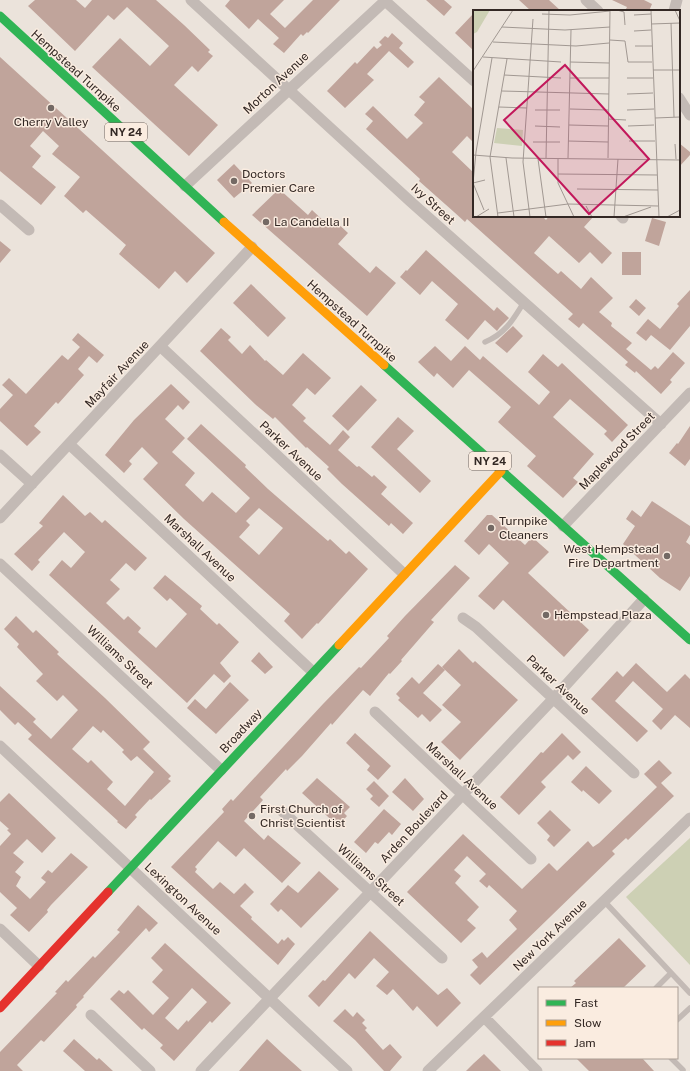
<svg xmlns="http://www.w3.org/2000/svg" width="690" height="1071" viewBox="0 0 690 1071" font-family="'Public Sans',sans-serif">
<rect width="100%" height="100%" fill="#ebe3db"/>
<!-- green -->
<path fill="#cdd0b4" d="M690 838V965L626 897Z"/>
<!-- building -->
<path fill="#c0a49b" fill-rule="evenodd" d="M35 0H76L85 8 92 0H156L184 25 210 50 208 52 213 56 198 72 192 66 174 85 218 125 189 156 92 67 120 38 150 66 169 46 127 7 114 20 108 15 75 51 28 6Z
M230 0H284L270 14 285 28 313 0H340L308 33 307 32 303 36 301 34 284 53 273 44 279 38 258 19 249 29 225 6Z
M426 0H444L452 7 444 16Z
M519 0H549L561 11H531Z
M612 0H644L652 4 649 11H625L627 7Z
M474 13V51L455 33Z
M392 33 403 43 399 48 414 62 408 68 389 51 367 74 374 80 345 108 327 91 355 62 357 64 374 46 377 49 382 45 379 42 385 36 388 38Z
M0 57 215 253 187 283 175 271 159 289 119 254 126 245 86 210 83 213 64 196 80 177 52 154 59 146 43 131 30 146 41 156 32 167 56 187 41 205 0 171Z
M439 77 474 110V143L467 136 452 152 474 173V216H542L546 220 549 216H594L584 227 612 253 602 264 590 252 579 263 549 236 534 253 558 274 561 271 581 289 591 277 613 298 599 312 612 323 611 326 632 343 626 349 651 370 655 366 658 369 673 352 685 363 670 380 672 382 661 394 636 371 635 373 625 365 628 362 583 323 579 328 568 319 573 314 467 219 465 222 454 212 419 181 420 179 366 129 373 121 365 114 373 106 407 139 423 123 414 115 425 102 419 97Z
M679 143 690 152V155L679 167Z
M234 164 252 183 234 198 217 180Z
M279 189 308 215 312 210 327 224 332 218 348 233 338 244 370 273 376 266 396 283 367 316 252 215Z
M652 218 666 222 659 246 645 241Z
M0 241 11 250 0 263Z
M426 250 494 311 497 307 509 318 500 327 497 331 485 320 468 340 445 320 458 304 432 281 420 295 400 277 406 270 407 271Z
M622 252H641V275H622Z
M251 284 286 318 268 337 233 303Z
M690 290V326L670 350 651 335 646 341 636 333 648 319 660 329 679 306 677 304Z
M636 299 646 308 639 316 629 307Z
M513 326 523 336 507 353 495 343Z
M221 328 231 337 228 340 242 354 250 345 265 361 266 360 283 375 303 353 331 378 315 395 307 388 292 405 306 418 303 421 330 445 343 430 350 437 338 450 357 467 359 466 372 477 374 475 387 487 381 494 413 523 403 534 391 523 389 526 342 484 327 469 329 467 307 447 306 448 275 417 273 419 256 405 200 351Z
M78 333 104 355 97 363 89 356 78 369 84 375 58 404 56 402 34 426 41 432 27 446 0 421V409L13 395 2 385 9 378 26 394 62 355 68 360 80 347 72 340Z
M435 346 451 361 465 346 480 360 483 356 539 405 550 392 528 372 543 354 558 367 562 363 628 425 612 442 604 434 607 431 570 399 553 417 594 454 573 478 578 482 563 498 527 466 536 456 498 422 511 407 469 370 453 388 437 373 434 377 418 362Z
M171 384 190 402 183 410 178 405 165 419 185 438 172 452 195 473 185 485 203 502 212 492 236 513 250 498 187 439 201 424 246 465 245 467 268 489 306 522 328 541 330 539 346 554 349 551 368 569 318 624 317 623 302 639 284 621 290 614 184 519 143 479 158 463 142 447 129 461 132 464 124 473 105 455 134 420ZM259 508 283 528 259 555 239 537 250 525 246 521Z
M361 385 377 400 348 431 332 416Z
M398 417 414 431 397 449 431 481 420 493 371 447Z
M690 426V459L685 466 669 453 677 443 678 444Z
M63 495 85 516 90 512 102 523 105 520 147 558 135 571 126 563 110 580 120 589 106 603 124 620 128 616 141 628 138 632 156 648 187 614 170 598 167 601 153 588 165 575 202 606 200 609 217 625 219 623 239 642 220 663 231 676 224 683 214 674 187 703 49 575 62 560 71 568 85 552 64 532 38 560 40 562 32 571 14 554 43 526 39 523Z
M652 501 690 526V535L686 542 690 545V576L680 591 660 578 623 544 635 526 626 519 632 510 641 517Z
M487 515H492L525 545 532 537 549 552 528 573 589 630 564 657 503 600 494 610 478 596 509 563 489 544 479 555 464 541Z
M455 565 470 578 431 620 434 622 401 660 402 661 390 674 389 673 370 696 363 690 332 725 331 723 302 756 287 771 286 769 260 797 263 800 244 821 264 840 268 835 301 863 282 883 244 848 236 857 218 841 195 867 197 869 195 872 213 889 220 882 234 894 245 883 254 892 240 906 252 917 251 919 278 944 282 939 284 941 288 937 295 944 278 965 171 867 224 812 222 809 231 799 233 801 244 789 323 704 359 667 361 668 389 638 387 636 405 616Z
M16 616 33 633 36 630 59 652 57 654 105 698 150 742 143 749 171 776 168 779 171 781 151 800 150 799 135 815 137 817 126 829 117 822 118 821 28 739 32 735 18 722 15 725 0 710V686L36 719 33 722 51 739 78 710 63 695 57 701 36 681 43 674 17 647 19 644 4 629ZM93 726 101 733 103 730 124 750 122 752 131 761 137 756 154 772 125 806 107 789 113 782 91 760 88 763 72 749Z
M459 649 473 663 475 661 518 700 460 760 441 742 461 722 442 705 461 685 442 667Z
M259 652 273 667 265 674 251 661Z
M636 663 667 692 685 674 690 679V728L675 715 661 730 652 721 663 709 633 681 615 701 648 731 637 742 591 699 617 671 623 677Z
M438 664 445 670 423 693 442 710 430 722 422 714 418 718 398 700 400 698 396 694 412 677 419 684Z
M230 682 249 700 216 734 187 708 195 699 206 709Z
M355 733 391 766 378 780 367 770 370 766 346 743Z
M562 733 581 752 573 760 568 755 541 782 546 787 519 815 500 797 541 752 543 753Z
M659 760 672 773 661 783 674 796 628 840 626 838 612 851 615 854 480 985 470 975 478 967 472 960 482 952 487 958 517 929 509 920 517 911 489 885 487 888 479 881 486 874 467 856 454 870 461 876 455 883 479 907 467 920 476 928 461 943 407 892 463 834 522 889 549 863 557 871 588 841 593 847 599 843 657 787 644 774Z
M586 766 612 791 599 804 583 790 582 792 571 782Z
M317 778 350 807 344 813 347 816 338 826 302 793Z
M405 778 424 799 413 811 392 792Z
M374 781 389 796 379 807 370 799 373 796 366 789Z
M9 793 56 838 42 853 27 839 13 853 24 862 15 872 21 877 16 886 30 899 46 882 41 878 48 870 52 873 71 853 88 867 51 905 47 910 48 912 29 932 10 915 17 908 0 892V846L11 834 7 830 9 829 0 821V802Z
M384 809 401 824 392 835 389 832 378 844 375 842 366 853 354 842Z
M550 810 571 830 554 847 547 840 550 836 537 823Z
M319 871 339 889 301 928 281 909 278 912 270 904 288 885 298 893Z
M138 905 158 923 149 932 146 928 83 996 84 997 76 1005 77 1007 44 1042 41 1040 17 1065 23 1071H0V1052L57 993 55 992 66 980 68 982 93 956 95 958 99 954 120 932 117 930Z
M370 931 438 995 447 988 461 1003 437 1027 417 1006 413 1011 393 989 387 995 376 986 389 972 374 958 355 979 349 973 319 1007 308 996 323 980 325 981Z
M619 938 646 966 623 988H570L576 983 574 981Z
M165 943 231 1003 212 1023 210 1021 174 1061 160 1048 163 1045 144 1028 142 1030 110 999 119 990 124 994 128 990 153 1015 169 998 152 982 163 970 151 958ZM192 988 207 1002 188 1022 187 1020 178 1030 165 1018Z
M345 1009 353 1017 357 1012 365 1020 362 1023 367 1028 365 1030 383 1050 390 1044 402 1057 390 1071H384L355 1040 333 1021Z
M74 1039 97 1060 99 1058 113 1071H85L63 1051Z
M267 1039 283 1054 302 1071H239Z
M484 1054 501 1071H466L474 1063Z
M576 1058H642L654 1071H589Z"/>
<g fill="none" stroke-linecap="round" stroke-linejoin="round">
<!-- lane -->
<path stroke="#c3bab5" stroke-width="5.5" d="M485 342C505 334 513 320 524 302
M604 901 690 993
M656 988 671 973
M677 1020 690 1008
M671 1058 683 1070"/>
<!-- street -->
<path stroke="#c3bab5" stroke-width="11" d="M191 0 411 202 661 424
M384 0 474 81
M586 0 598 11
M674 11 677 0
M679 98 690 115
M185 186 386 0
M0 205 29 230
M621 216 623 218
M160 346 404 574
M69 444 313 672
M0 455 32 484
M0 518 252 247
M563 526 690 393
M0 564 221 770
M463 618 476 627 634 773
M375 712 531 859
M0 746 347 1071
M282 811 442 958
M0 929 39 966
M91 1015 150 1071
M484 1017 537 1071
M201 1071 554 698 644 599
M428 1071 690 818"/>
<!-- fast -->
<path stroke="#30b455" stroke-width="9" d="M0 16 224 222
M384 365 690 640
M108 892 339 645"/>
<!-- slow -->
<path stroke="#ff9f0a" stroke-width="9" d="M224 222 384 365
M339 645 501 471"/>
<!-- jam -->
<path stroke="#e5322d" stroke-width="9" d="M0 1008 108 892"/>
</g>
<!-- markers -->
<g fill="#736964" stroke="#faece0" stroke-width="1.5">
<circle cx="51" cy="108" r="4"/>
<circle cx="234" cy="181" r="4"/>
<circle cx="266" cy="222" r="4"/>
<circle cx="491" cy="528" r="4"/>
<circle cx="667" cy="556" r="4"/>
<circle cx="546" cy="615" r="4"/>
<circle cx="252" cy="816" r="4"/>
</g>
<g text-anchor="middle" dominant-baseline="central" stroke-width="3" stroke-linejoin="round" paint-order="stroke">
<!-- shield labels -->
<g fill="#faece0" stroke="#6f635c" stroke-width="1">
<rect x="105" y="123" width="42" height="18" rx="3"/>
<rect x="469" y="452" width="42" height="18" rx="3"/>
</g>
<g font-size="11" font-weight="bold" fill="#332824">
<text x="126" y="132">NY 24</text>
<text x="490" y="461">NY 24</text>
</g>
<!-- street labels -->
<g font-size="12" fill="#332824" stroke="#faece0">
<text transform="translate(76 71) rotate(42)">Hempstead Turnpike</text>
<text transform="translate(276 83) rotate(-43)">Morton Avenue</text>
<text transform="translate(433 204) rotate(42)">Ivy Street</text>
<text transform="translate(352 321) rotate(42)">Hempstead Turnpike</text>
<text transform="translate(117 374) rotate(-47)">Mayfair Avenue</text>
<text transform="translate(291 451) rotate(43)">Parker Avenue</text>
<text transform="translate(617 451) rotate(-46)">Maplewood Street</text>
<text transform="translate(200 548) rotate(43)">Marshall Avenue</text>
<text transform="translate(120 657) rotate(43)">Williams Street</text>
<text transform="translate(558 685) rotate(43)">Parker Avenue</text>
<text transform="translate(241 731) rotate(-47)">Broadway</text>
<text transform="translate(462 776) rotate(43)">Marshall Avenue</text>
<text transform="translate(414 827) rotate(-47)">Arden Boulevard</text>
<text transform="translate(371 875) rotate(42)">Williams Street</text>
<text transform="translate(183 899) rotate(43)">Lexington Avenue</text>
<text transform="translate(550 935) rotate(-44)">New York Avenue</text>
</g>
<!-- poi labels -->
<g font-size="12" fill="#332824" stroke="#faece0" text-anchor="start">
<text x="51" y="122" text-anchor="middle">Cherry Valley</text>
<text x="242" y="174">Doctors<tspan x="242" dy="14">Premier Care</tspan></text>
<text x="274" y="222">La Candella II</text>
<text x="499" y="521">Turnpike<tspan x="499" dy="14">Cleaners</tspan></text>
<text x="659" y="549" text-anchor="end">West Hempstead<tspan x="659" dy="14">Fire Department</tspan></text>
<text x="554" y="615">Hempstead Plaza</text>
<text x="260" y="809">First Church of<tspan x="260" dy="14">Christ Scientist</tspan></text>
</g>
</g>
<!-- overview -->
<g transform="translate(473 10)">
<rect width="207" height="207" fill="#ebe3db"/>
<path d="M0 0H17L4 22 0 24ZM24 118 50 120 49 136 21 133Z" fill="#cdd0b4"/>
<path fill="none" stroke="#a19892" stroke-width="1" d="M144 0 151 2 152 15M178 0 186 207M202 0 207 11M69 4 97 5 137 1M161 5 178 4M198 13 201 107M178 14 207 13M29 17 92 20 137 17M161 21 178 20M137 30 152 31 155 52H179M20 32 103 36 136 33M162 36H179M10 47 88 52M97 52 136 53M180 60H207M0 61 40 0M31 65 88 68M97 68H136M154 68H180M29 81 136 84M154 84 180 83M26 97 54 98M97 99 135 100M62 100H87M154 100 181 99M182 108 207 107M135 109 153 110M96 115 135 116M62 116 87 117M155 116 181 115M95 131 135 132M156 131H182M60 132H87M202 134 203 149M0 145 39 148 207 150M33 148 41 207M73 148 76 0M95 148 98 20M135 148 137 0M65 149 73 207M85 149V173L101 207M85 164 184 165M0 173 12 170M104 179 185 180M113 196 119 207M11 200 0 173 3 142 19 48M25 203 95 194 185 196M3 207 16 199M25 207 17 147 34 49M57 207 50 152 60 9M141 207 145 149M150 207 178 197M194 207 207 200"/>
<path fill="#c2185b" fill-opacity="0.15" stroke="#c2185b" stroke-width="2" d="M92 55 176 149 116 204 31 110Z"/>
<rect width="207" height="207" fill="none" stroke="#332824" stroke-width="2"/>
</g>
<!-- legend -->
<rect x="538" y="987" width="140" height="72" fill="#faece0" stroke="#aa9e95"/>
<rect x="546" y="1000" width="20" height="6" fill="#30b455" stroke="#aa9e95"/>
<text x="574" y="1007" font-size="12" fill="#332824">Fast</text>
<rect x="546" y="1020" width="20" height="6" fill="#ff9f0a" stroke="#aa9e95"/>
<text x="574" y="1027" font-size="12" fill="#332824">Slow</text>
<rect x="546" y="1040" width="20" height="6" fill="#e5322d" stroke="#aa9e95"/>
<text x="574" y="1047" font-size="12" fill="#332824">Jam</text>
</svg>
